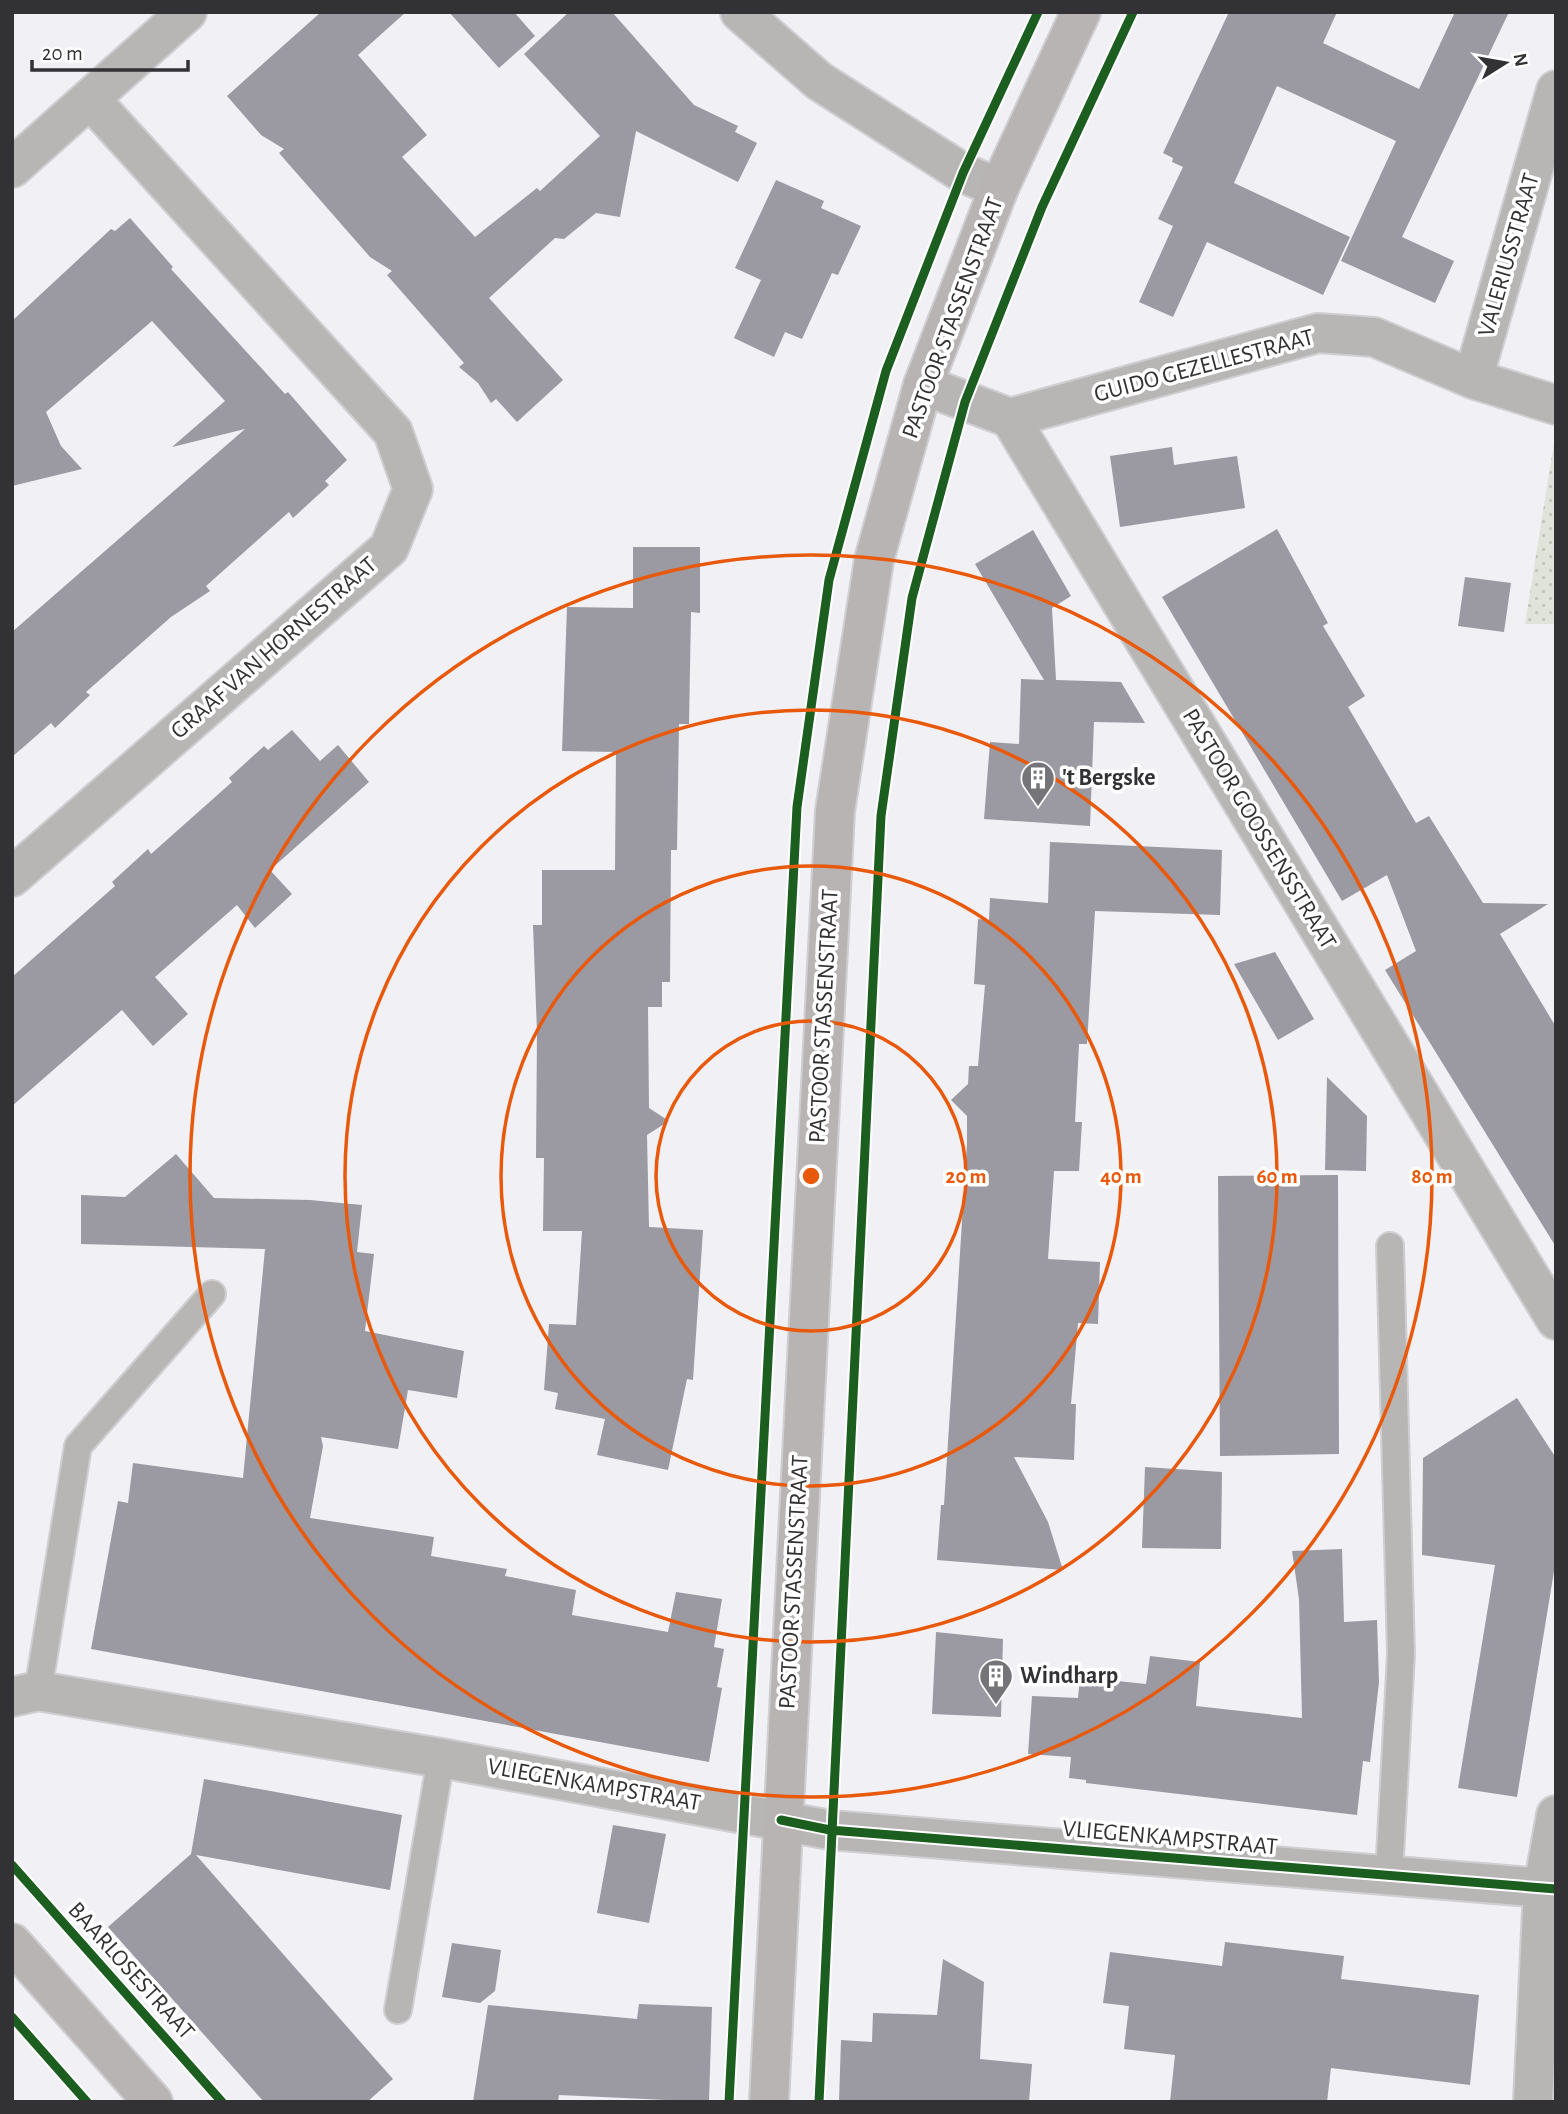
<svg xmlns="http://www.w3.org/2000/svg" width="1568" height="2114" viewBox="0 0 1568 2114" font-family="'Alegreya Sans',sans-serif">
<defs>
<pattern id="garden-dots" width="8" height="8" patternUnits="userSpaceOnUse" patternTransform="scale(1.75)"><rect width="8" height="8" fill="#e0e3da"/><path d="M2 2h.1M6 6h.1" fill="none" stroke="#c1c3bc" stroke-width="1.8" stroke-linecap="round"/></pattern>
</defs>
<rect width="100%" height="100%" fill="#f1f0f5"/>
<!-- garden -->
<path fill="url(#garden-dots)" d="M1555 436 1556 624H1525Z"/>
<!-- building -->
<path fill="#9b99a1" d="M321 12H406L358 55 427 135 402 157 475 237 537 188 540 191 600 136 524 54 569 12H612L694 105 738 126 735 132 757 143 738 182 636 131 620 217 596 213 564 239 555 238 489 298 563 380 517 422 496 399 491 403 478 383 459 367 464 363 387 275 392 271 370 257 279 153 284 149 261 135 227 96Z
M449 12H514L535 36 499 68Z
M1229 12H1337L1323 43 1419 89 1455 12H1509L1402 237 1454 261 1435 303 1341 261 1396 141 1277 86 1234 183 1350 237 1323 295 1207 242 1173 317 1139 302 1173 226 1158 219 1183 167 1172 162 1173 158 1163 153Z
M776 180 824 201 821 208 861 226 838 275 832 273 802 339 785 332 774 357 734 338 761 280 735 268Z
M130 218 173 267 171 269 285 394 288 392 347 460 325 481 329 485 293 518 289 512 206 586 210 591 171 617 86 692 90 695 55 728 51 723 12 757V632L245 429 172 447 225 401 152 321 46 412 61 446 82 469 12 486V321L111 229 115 231Z
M1172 447 1174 465 1237 456 1245 508 1120 527 1110 456Z
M1277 529 1328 623 1323 626 1365 696 1348 707 1416 823 1429 816 1483 903 1548 904 1500 934 1556 1027V1247L1385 970 1416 951 1387 875 1342 901 1162 597Z
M1033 530 1071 596 1052 608 1056 680 1121 682 1145 723 1094 722 1090 826 984 819 990 742 1019 744 1021 679 1044 680 975 564Z
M633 547H700V613L691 612 689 724H679L677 850H671L670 982H662V1007H648L649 1108 669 1121 647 1135 649 1227 703 1230 693 1380 687 1379 668 1470 597 1455 605 1419 555 1409 558 1393 544 1390 549 1324 576 1325 582 1231H543L544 1158H536L537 1032 533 925H542V870H615L616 752 562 751 567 607 633 608Z
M1465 577 1511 583 1504 632 1458 626Z
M292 730 320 761 338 745 369 782 270 870 292 894 255 928 237 905 155 977 188 1014 153 1046 122 1010 12 1106V977L115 886 112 882 148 849 151 854 232 782 229 778 264 746 268 750Z
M1050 842 1222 850 1220 915 1095 911 1087 1044H1079L1075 1122H1082L1079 1171H1054L1048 1259 1100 1262 1098 1324 1078 1323 1071 1404H1076L1074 1460 1014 1457 1048 1522 1063 1570 937 1560 941 1505H944L967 1143V1116L951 1100 968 1084 969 1066H978L985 985 974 984 978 919 989 920 990 898 1048 903Z
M1275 952 1314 1019 1278 1040 1234 964Z
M1327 1077 1367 1116 1366 1171 1325 1170Z
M176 1154 214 1198 310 1200 362 1205 357 1252 374 1254 365 1331 464 1351 457 1398 408 1390 398 1449 321 1437 323 1446 310 1518 434 1537 431 1556 507 1569 505 1576 576 1590 572 1615 668 1632 676 1592 722 1599 714 1647 724 1649 717 1687 722 1688 709 1762 91 1649 118 1501 128 1503 133 1463 243 1478 265 1249 81 1244V1195L125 1197Z
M1338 1175 1339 1454 1220 1456 1218 1176Z
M1517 1398 1556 1458V1559L1517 1797 1458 1788 1495 1565 1422 1555 1423 1458Z
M1145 1467 1222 1472 1221 1549 1142 1548Z
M1342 1549 1344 1622 1377 1620 1379 1682 1370 1762 1363 1761 1357 1815 1086 1783V1780L1069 1778 1071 1757 1028 1754 1032 1696 1078 1698 1080 1677 1146 1684 1150 1656 1200 1662 1196 1706 1302 1718 1299 1599 1292 1551Z
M936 1632 1003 1639 1001 1717 932 1714Z
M204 1779 402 1815 390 1890 196 1855 393 2079 367 2102H264L108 1927 191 1854Z
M613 1825 666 1834 649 1923 597 1913Z
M1225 1942 1344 1956 1341 1979 1479 1995 1470 2085 1331 2068 1327 2102H1170L1175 2055 1124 2049 1129 2006 1103 2003 1110 1952 1222 1966Z
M452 1943 501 1950 495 1991 480 2003 442 1997Z
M943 1959 984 1982 980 2059 1032 2064 1029 2102H839L841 2040 872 2042 873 2013 937 2015Z
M639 2004 712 2007 709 2102 559 2095 558 2102H473L488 2005 637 2019Z"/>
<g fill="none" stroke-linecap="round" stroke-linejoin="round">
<!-- lane casing -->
<g stroke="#cfced1" stroke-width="30">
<path id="lane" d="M38 1691 78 1446 212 1294
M1389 1875 1401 1654 1390 1246
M398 2010 441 1758"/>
</g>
<!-- street casing -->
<g stroke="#cfced1" stroke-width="42">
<path id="street" d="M740 12 819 81 963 173 999 188
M12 168 187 12
M1473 379 1556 90
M923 385 1010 418 1556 1320
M1010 418 1318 333 1374 337 1473 379 1556 405
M12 877 389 548 413 489 393 432 91 100
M12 1697 38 1691 441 1758 830 1830 1556 1889
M1533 2102 1543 1888 1556 1815"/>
</g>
<!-- secondary casing -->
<g stroke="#cfced1" stroke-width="42">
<path id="secondary" d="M12 1943 153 2102
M769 2102 835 811 874 560 923 385 999 188 1081 12"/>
</g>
<!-- lane -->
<use href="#lane" stroke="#b8b5b5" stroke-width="26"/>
<!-- street -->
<use href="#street" stroke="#b8b5b5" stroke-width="38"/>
<!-- secondary -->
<use href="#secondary" stroke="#b8b4b4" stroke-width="38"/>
<!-- cycleway casing -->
<g stroke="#fff" stroke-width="13">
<path id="cycleway" d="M781 1820 830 1830 1556 1889
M12 1865 222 2102
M12 2017 87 2102
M729 2102 797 807 829 580 886 371 963 173 1038 12
M819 2102 881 816 912 598 965 402 1042 207 1133 12"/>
</g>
<!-- cycleway -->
<use href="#cycleway" stroke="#1b5e20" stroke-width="9"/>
</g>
<!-- distance rings -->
<g fill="none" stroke="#e8590c" stroke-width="3.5">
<circle cx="811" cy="1176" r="155"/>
<circle cx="811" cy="1176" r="310"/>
<circle cx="811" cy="1176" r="466"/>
<circle cx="811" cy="1176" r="621"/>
</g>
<!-- icons -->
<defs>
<g id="building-pin" transform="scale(1.75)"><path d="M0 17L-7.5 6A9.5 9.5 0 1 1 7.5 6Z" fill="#757478" stroke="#fff"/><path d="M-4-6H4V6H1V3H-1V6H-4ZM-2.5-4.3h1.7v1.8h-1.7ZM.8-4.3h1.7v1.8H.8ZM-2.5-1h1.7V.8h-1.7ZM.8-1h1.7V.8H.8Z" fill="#fff"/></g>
</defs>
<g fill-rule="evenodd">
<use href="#building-pin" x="1038" y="778"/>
<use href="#building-pin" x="996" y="1676"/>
</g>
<g text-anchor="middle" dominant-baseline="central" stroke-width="7" stroke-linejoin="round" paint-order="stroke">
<!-- street labels -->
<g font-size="24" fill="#323134" stroke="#fff">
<text transform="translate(1509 255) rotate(-74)">VALERIUSSTRAAT</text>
<text transform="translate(953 318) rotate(-70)">PASTOOR STASSENSTRAAT</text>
<text transform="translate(1204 366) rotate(-15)">GUIDO GEZELLESTRAAT</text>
<text transform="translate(274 648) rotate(-41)">GRAAF VAN HORNESTRAAT</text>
<text transform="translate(1259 829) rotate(59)">PASTOOR GOOSSENSSTRAAT</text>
<text transform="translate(824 1016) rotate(-87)">PASTOOR STASSENSTRAAT</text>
<text transform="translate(794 1582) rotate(-87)">PASTOOR STASSENSTRAAT</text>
<text transform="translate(594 1785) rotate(10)">VLIEGENKAMPSTRAAT</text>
<text transform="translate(1170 1838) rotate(5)">VLIEGENKAMPSTRAAT</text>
<text transform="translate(131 1971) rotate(48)">BAARLOSESTRAAT</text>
</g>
<!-- poi labels -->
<g font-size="24" font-weight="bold" fill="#323134" stroke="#fff" text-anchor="start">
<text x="1062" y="778">'t Bergske</text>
<text x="1020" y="1676">Windharp</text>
</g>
</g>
<circle cx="811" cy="1176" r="10" fill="#e8590c" stroke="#fff" stroke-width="3.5"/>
<g font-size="21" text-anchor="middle" font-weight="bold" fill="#e8590c" stroke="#fff" stroke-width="7" stroke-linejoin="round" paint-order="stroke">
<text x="966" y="1183">20 m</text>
<text x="1121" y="1183">40 m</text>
<text x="1277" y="1183">60 m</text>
<text x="1432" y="1183">80 m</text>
</g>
<!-- border -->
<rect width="1568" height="2114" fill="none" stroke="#323134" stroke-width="28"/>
<!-- north arrow -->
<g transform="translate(1505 63) rotate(79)" stroke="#ffffff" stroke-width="5" paint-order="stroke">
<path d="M0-5L12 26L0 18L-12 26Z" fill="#323134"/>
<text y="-10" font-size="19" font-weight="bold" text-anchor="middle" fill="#323134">N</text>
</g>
<!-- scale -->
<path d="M32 60v10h156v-10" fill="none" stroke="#323134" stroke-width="3.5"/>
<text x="42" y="60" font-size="21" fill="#323134" stroke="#ffffff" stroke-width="5" paint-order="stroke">20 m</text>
</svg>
